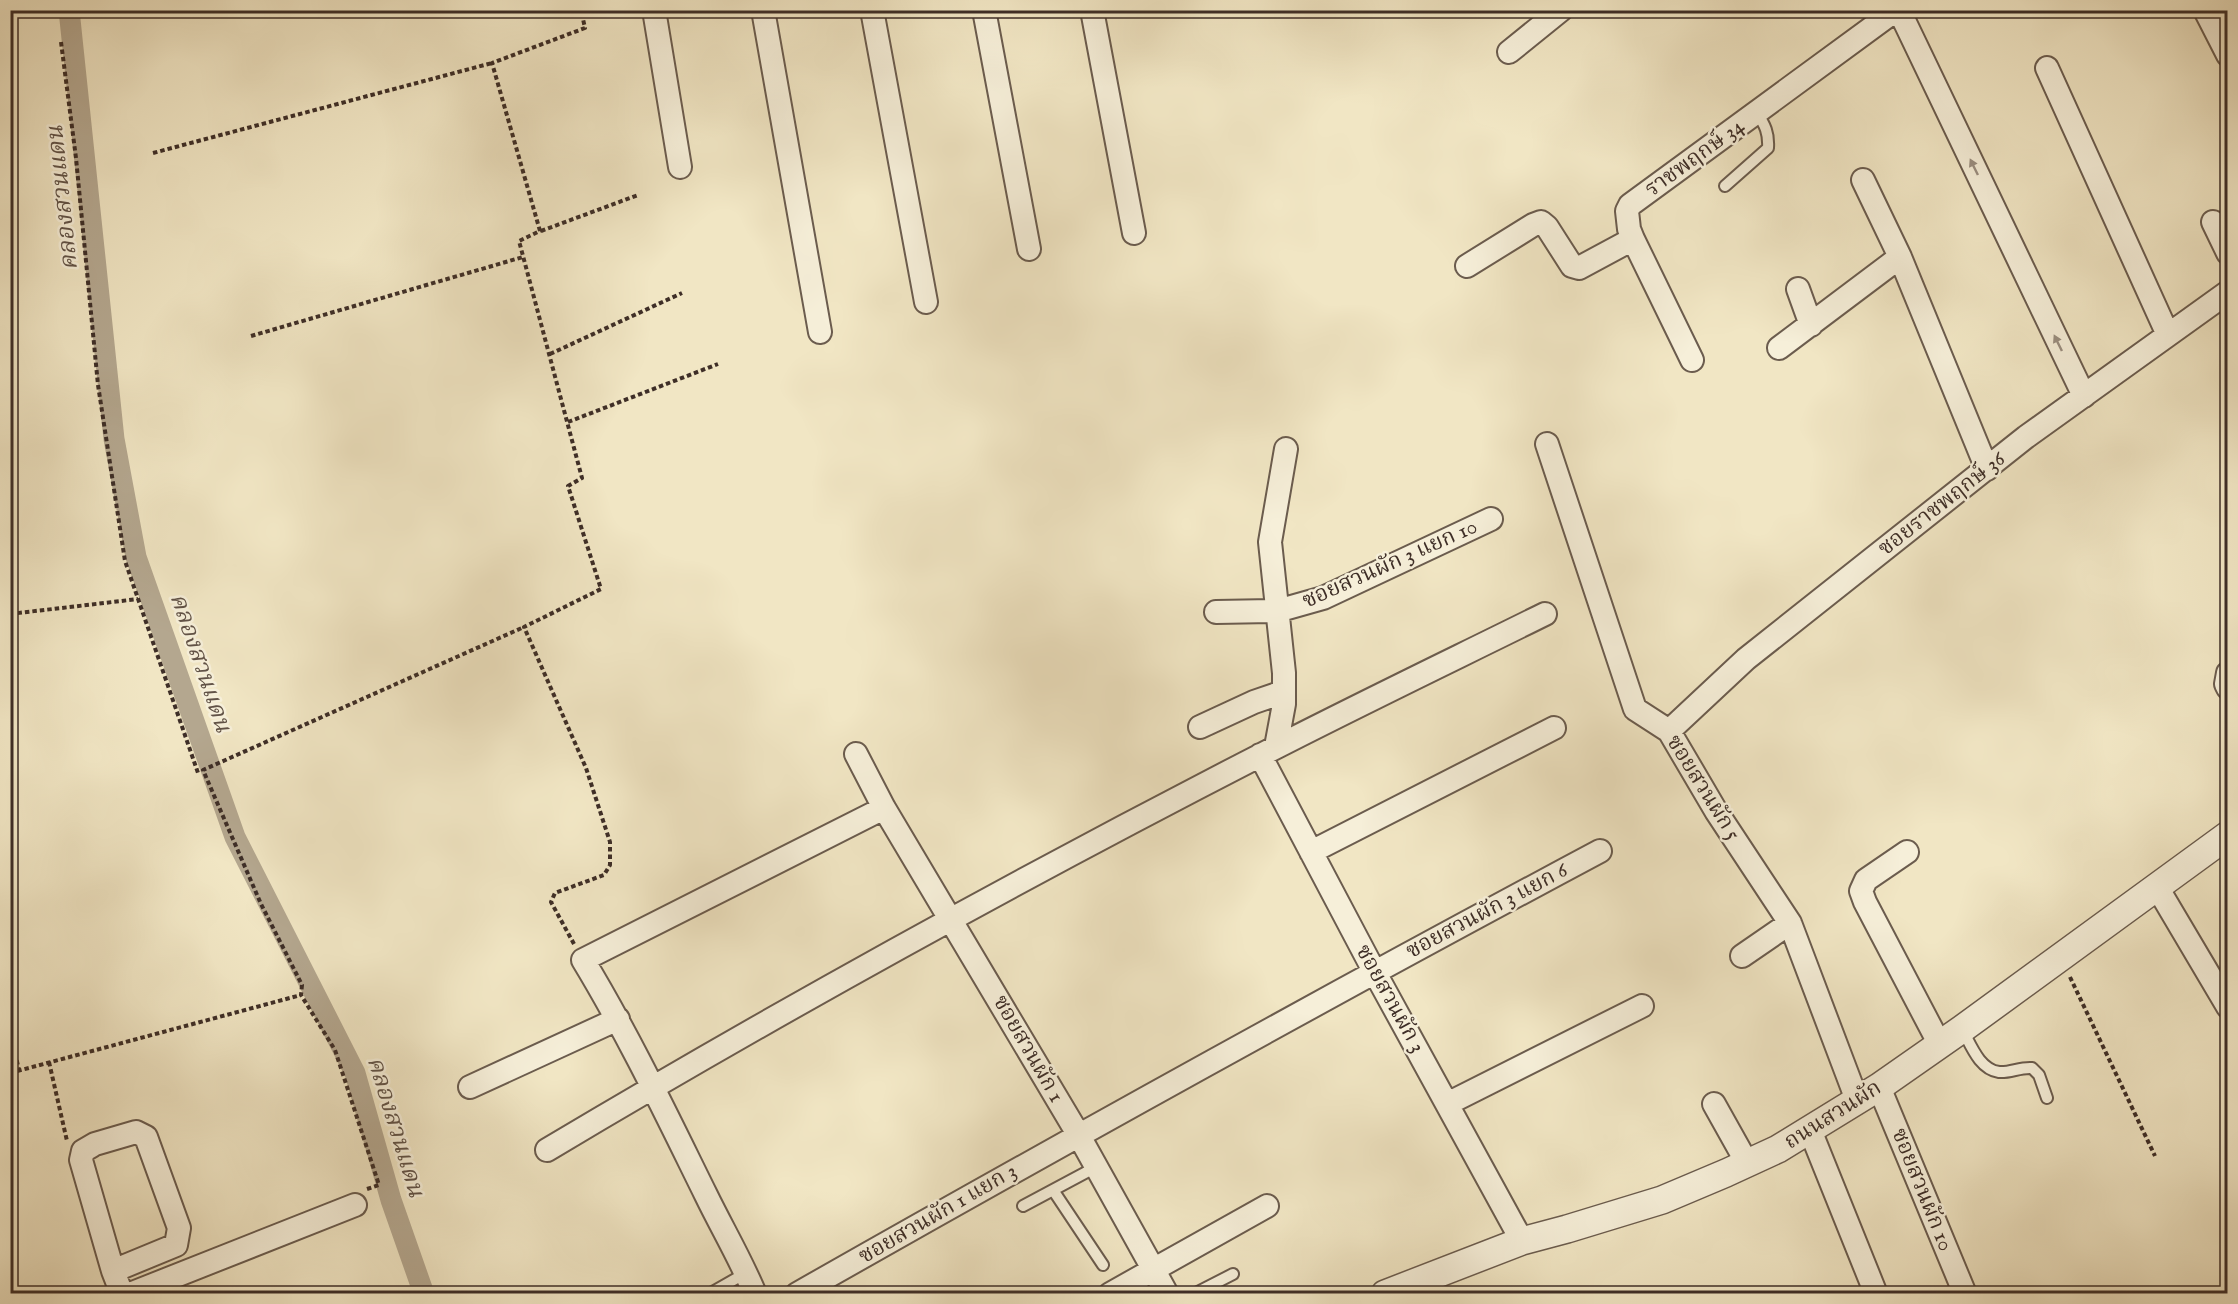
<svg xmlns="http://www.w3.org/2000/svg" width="2238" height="1304" viewBox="0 0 2238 1304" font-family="'IM FELL English','Noto Serif Thai',serif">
<rect width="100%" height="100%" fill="#f1e6c4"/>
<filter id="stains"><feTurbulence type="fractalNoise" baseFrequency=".00333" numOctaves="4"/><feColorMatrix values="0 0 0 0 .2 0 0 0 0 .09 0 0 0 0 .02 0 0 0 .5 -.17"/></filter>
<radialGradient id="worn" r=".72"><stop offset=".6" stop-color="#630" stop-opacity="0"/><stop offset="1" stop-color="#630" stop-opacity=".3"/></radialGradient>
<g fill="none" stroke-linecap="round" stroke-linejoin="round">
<!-- canal -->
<path stroke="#b4a78f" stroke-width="21" d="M69 10 114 439 136 557 235 837 355 1073 391 1200 424 1294"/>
<!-- service casing -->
<g stroke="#6b5c4e" stroke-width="14">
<path id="service" d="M1725 186 1768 148C1769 133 1765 125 1757 113
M1962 1029C1971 1045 1979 1069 1999 1072 2010 1073 2020 1067 2032 1068L2039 1075 2047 1098
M1053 1190 1103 1265
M1023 1206 1096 1167
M709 1294 746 1273
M1194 1294 1233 1274"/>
</g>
<!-- minor casing -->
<g stroke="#6b5c4e" stroke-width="26">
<path id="minor" d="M654 10 680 167
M763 10 820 332
M872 10 926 302
M984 10 1029 249
M1092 10 1134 233
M1899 10 2084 396
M2205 10 2228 55
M1509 52 1561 10
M2047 68 2168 335
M1863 180 1900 257 1987 469
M2213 222 2228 253
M1467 266 1533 225 1541 222 1547 227 1572 266 1579 268 1633 239
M1798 289 1811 325
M1779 348 1900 257
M1692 360 1633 239 1629 229 1627 211 1630 205 1896 10
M1547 444 1635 709 1669 731 1716 811 1790 923 1857 1100
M1216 612 1277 611 1323 598 1491 519
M2228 673 2226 684 2228 688
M1200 727 1254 702 1283 692
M1669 731 1746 659 2026 437 2228 292
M1276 747 1284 704V673L1270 542 1286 449
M856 754 884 808 1078 1134 1167 1294
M1260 755 1374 971 1522 1241
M1311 852 1554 728
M1907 852 1866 880 1861 891 1865 902 1940 1045
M2157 887 2228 1007
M1742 956 1790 923
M470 1087 618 1019
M1879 1087 1965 1294
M1447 1104 1642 1006
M1714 1104 1747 1163
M1810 1130 1876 1294
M547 1150C780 1011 1018 880 1259 756 1354 707 1450 661 1545 614
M113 1271 81 1160 83 1151 95 1144 136 1132 146 1137 179 1228 176 1245 113 1271 122 1294
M130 1294 355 1205
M755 1294C741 1260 722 1228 706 1195 667 1116 629 1036 583 960L884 808
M797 1294C1063 1143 1330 995 1600 851
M1110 1294 1267 1206"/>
</g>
<!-- tertiary casing -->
<g stroke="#6b5c4e" stroke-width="30">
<path id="tertiary" d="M1385 1294 1522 1241 1567 1229 1662 1200 1726 1173 1778 1149 1879 1087 1962 1029 2228 835"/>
</g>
<!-- path -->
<path stroke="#3e2e27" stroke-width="4" stroke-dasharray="4.5 3" stroke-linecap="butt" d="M61 42 76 158 98 385 125 561 198 773
M153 153 492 63
M541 231 638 195
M251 336 523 257
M550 354 682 293
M568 422 718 364
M10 614 138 599
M574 944 551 902 555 893 604 875 610 865V842L586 768 524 627 601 589 568 486 582 478 519 241 540 231 492 63 585 28 581 10
M2070 977 2155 1156
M10 1031 19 1070
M49 1062 67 1141
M10 1073 301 995
M367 1189 379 1185 335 1050 301 995 302 985 261 904 203 770 524 627"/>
<!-- service -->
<use href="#service" stroke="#f6efd9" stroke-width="10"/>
<!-- minor -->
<use href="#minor" stroke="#f6efd9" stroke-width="22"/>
<!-- tertiary -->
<use href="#tertiary" stroke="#f6efd9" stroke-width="27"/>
</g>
<!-- one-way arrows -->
<defs><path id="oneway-solid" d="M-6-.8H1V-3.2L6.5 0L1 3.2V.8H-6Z" transform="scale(1.5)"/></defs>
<g fill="#9a8e80">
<use href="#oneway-solid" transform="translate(1974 167) rotate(-116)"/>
<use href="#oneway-solid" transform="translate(2058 343) rotate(-116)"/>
</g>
<g text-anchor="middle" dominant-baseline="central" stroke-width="5" stroke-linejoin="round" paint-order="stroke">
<!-- street labels -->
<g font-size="22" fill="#3e2e27" stroke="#f6efd9">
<text transform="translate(1695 158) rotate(-36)">ราชพฤกษ์ 34</text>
<text transform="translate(1942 504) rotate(-38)">ซอยราชพฤกษ์ 36</text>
<text transform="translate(1390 564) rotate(-24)">ซอยสวนผัก 3 แยก 10</text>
<text transform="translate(1703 788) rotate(58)">ซอยสวนผัก 5</text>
<text transform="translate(1487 911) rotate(-28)">ซอยสวนผัก 3 แยก 6</text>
<text transform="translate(1390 999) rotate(61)">ซอยสวนผัก 3</text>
<text transform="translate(1028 1049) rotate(60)">ซอยสวนผัก 1</text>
<text transform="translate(1833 1115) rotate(-32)">ถนนสวนผัก</text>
<text transform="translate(1922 1190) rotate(68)">ซอยสวนผัก 10</text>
<text transform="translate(938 1214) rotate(-30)">ซอยสวนผัก 1 แยก 3</text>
</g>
<!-- water labels -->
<g font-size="24" font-style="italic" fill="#615246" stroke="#f6efd9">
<text transform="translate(63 198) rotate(-96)">คลองสวนแดน</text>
<text transform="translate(200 663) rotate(71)">คลองสวนแดน</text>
<text transform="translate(395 1127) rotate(73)">คลองสวนแดน</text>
</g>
</g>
<!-- margin -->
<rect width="2238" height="1304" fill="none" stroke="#f1e6c4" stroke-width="36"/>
<rect x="12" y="12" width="2214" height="1280" fill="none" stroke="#3e2e27" stroke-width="3"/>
<rect x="18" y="18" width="2202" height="1268" fill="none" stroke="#3e2e27" stroke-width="1.5"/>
<rect width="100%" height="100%" filter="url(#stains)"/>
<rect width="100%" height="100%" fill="url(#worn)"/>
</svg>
